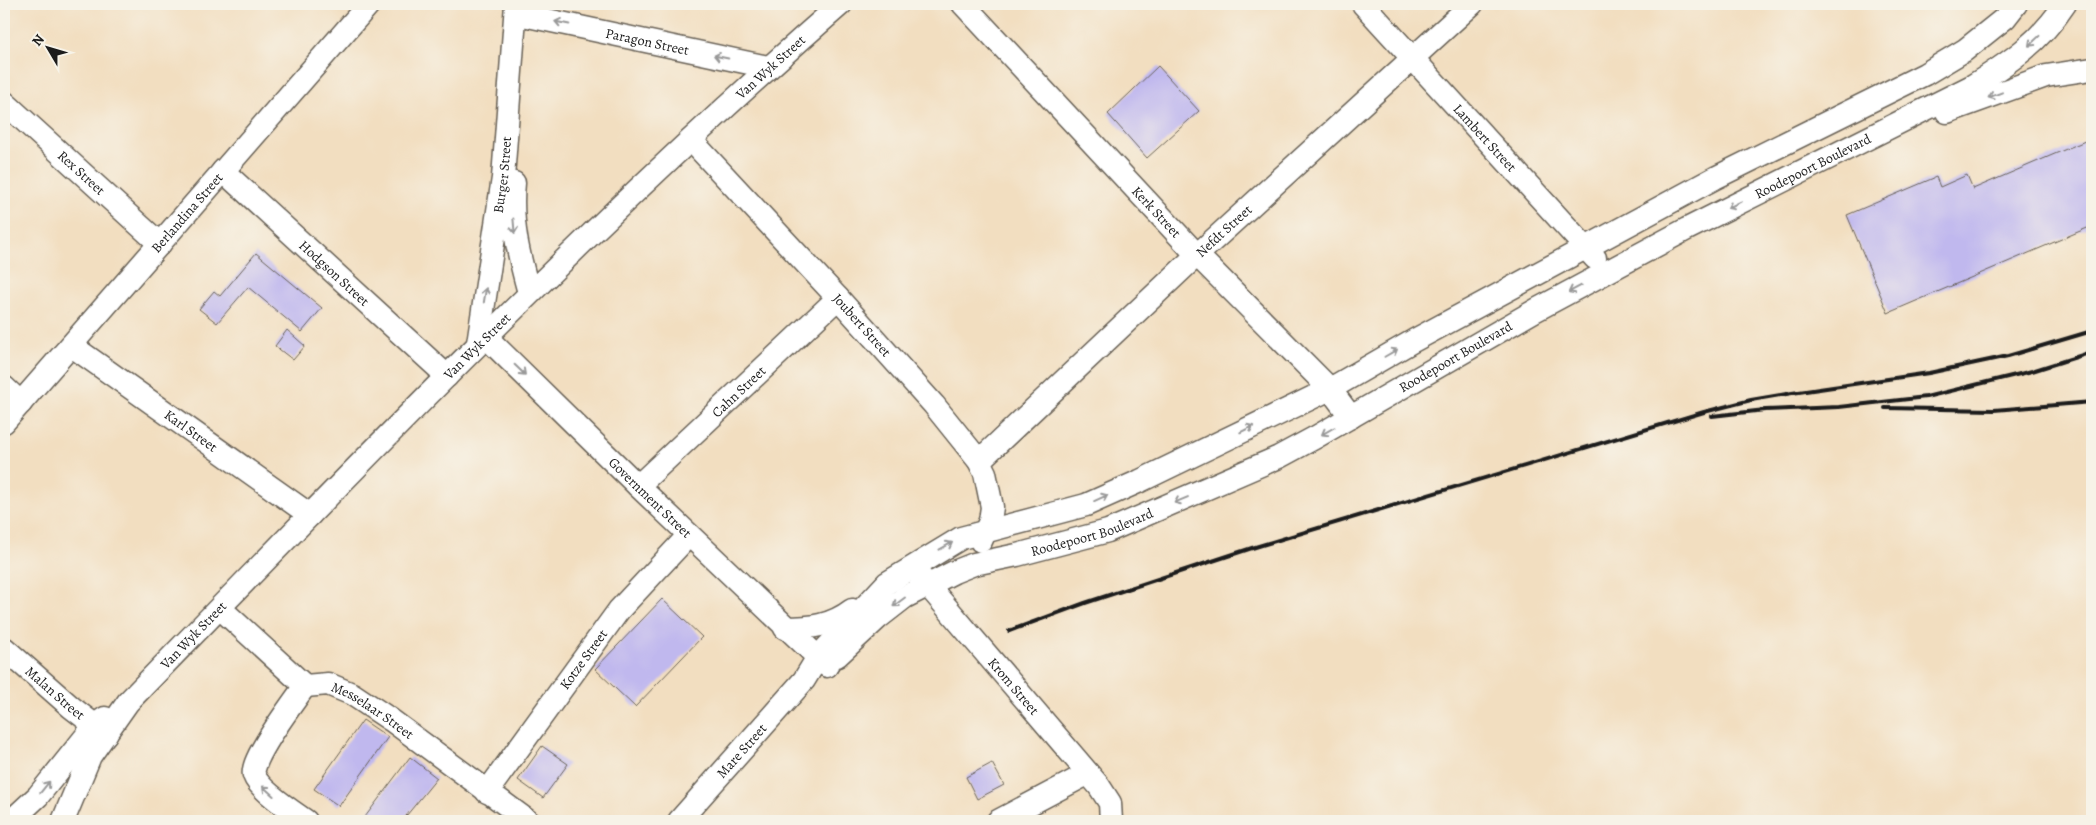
<svg xmlns="http://www.w3.org/2000/svg" width="2096" height="825" viewBox="0 0 2096 825" font-family="Alegreya,serif">
<rect width="100%" height="100%" fill="#f7f3e8"/>
<filter id="ink" filterUnits="userSpaceOnUse"><feTurbulence type="fractalNoise" baseFrequency=".02" numOctaves="2"/><feDisplacementMap in="SourceGraphic" scale="10" xChannelSelector="R" yChannelSelector="G"/><feConvolveMatrix kernelMatrix="1 2 1 2 8 2 1 2 1" color-interpolation-filters="sRGB"/></filter>
<filter id="wash" filterUnits="userSpaceOnUse"><feTurbulence type="fractalNoise" baseFrequency=".0096" numOctaves="4" result="noise"/><feDisplacementMap in="SourceGraphic" scale="20" xChannelSelector="R" yChannelSelector="G"/><feGaussianBlur stdDeviation="1.12" result="paint"/><feColorMatrix in="noise" values="0 0 0 0 0 0 0 0 0 0 0 0 0 0 0 0 0 1.4 0 .05"/><feComposite in="paint" operator="in"/></filter>
<g filter="url(#wash)">
<rect width="100%" height="100%" fill="#f2dec0"/>
<g id="blocks">
<!-- building -->
<path fill="#c0b8ee" d="M1158 66 1199 111 1147 158 1108 114Z
M2092 138V226L1888 313 1847 215 1936 177 1940 187 1967 175 1973 189Z
M256 253 322 308 302 332 248 287 217 323 199 309 214 291 220 296Z
M287 330 305 346 293 360 275 346Z
M662 599 702 637 635 707 595 669Z
M363 720 388 737 339 806 314 789Z
M542 746 568 764 543 798 518 780Z
M410 757 437 778 402 821H362Z
M992 763 1004 785 977 799 966 777Z"/>
</g>
</g>
<g filter="url(#ink)">
<use href="#blocks" fill-opacity="0" stroke="#676055" stroke-width="1"/>
<g fill="none" stroke-linecap="round" stroke-linejoin="round">
<!-- minor casing -->
<g stroke="#676055" stroke-width="25">
<g id="minor">
<path id="s1" d="M963 4 1197 255 1330 389 1351 417"/>
<path id="s2" d="M1363 4 1595 258"/>
<path id="s3" d="M528 16 768 67"/>
<path id="s4" d="M4 102 160 244"/>
<path d="M1947 112 2046 76 2092 69"/>
<path id="s5" d="M691 140 838 298 934 405 979 461 985 473 992 507 990 521 981 541"/>
<path id="s6" d="M223 171 447 376"/>
<path d="M514 183C510 222 519 256 529 293"/>
<path id="s7" d="M485 336 638 486 827 666"/>
<path id="s8" d="M478 343 503 178 516 4"/>
<path id="s9" d="M72 346 310 515"/>
<path d="M4 387 21 403"/>
<path id="s10" d="M4 422 369 4"/>
<path id="s11" d="M979 461 1197 255 1472 4"/>
<path id="s12" d="M638 486 838 298"/>
<path id="s13" d="M919 575 1099 786 1110 803 1111 821"/>
<path d="M220 608 305 686"/>
<path d="M785 628C811 628 831 626 852 610"/>
<path id="s14" d="M4 648 71 707 106 734"/>
<path id="s15" d="M837 656 878 618 905 597 954 572 974 564 1017 555 1108 531 1279 457 1316 437 1536 310 1687 229 1972 86C2010 62 2040 42 2065 4"/>
<path id="s16" d="M305 686 328 684 352 694 391 720 528 821"/>
<path d="M305 686C295 700 249 761 254 775 259 790 293 812 306 821"/>
<path id="s17" d="M487 792 619 610 689 535"/>
<path d="M11 821 38 796 95 725 105 718"/>
<path id="s18" d="M63 821 90 756 128 702C360 463 590 223 841 4"/>
<path id="s19" d="M679 821 804 680 818 657 887 583 961 538 1086 505 1140 481 1330 389 1413 341 1715 178 1925 74 1965 50 2005 18 2016 4"/>
<path d="M998 821 1087 774"/>
</g>
</g>
<!-- minor -->
<use href="#minor" stroke="#fff" stroke-width="22"/>
<!-- rail -->
<path stroke="#1c1c1c" stroke-width="4" d="M1885 408 1994 410 2092 402
M1712 416 1765 410 1839 407 1926 397 2032 371 2092 352
M1009 631 1085 603 1252 548 1704 412 1751 400 1792 393 1929 373 2008 356 2092 331"/>
</g>
<!-- one-way arrows -->
<defs><path id="oneway-shaft" d="M-6 0H5M1.5-3L5.5 0L1.5 3" fill="none" stroke-width="1.6" stroke-linecap="round" stroke-linejoin="round" transform="scale(1.25)"/></defs>
<g stroke="#999">
<use href="#oneway-shaft" transform="translate(562 23) rotate(-168)"/>
<use href="#oneway-shaft" transform="translate(2034 41) rotate(137)"/>
<use href="#oneway-shaft" transform="translate(721 57) rotate(-168)"/>
<use href="#oneway-shaft" transform="translate(1995 95) rotate(159)"/>
<use href="#oneway-shaft" transform="translate(1734 205) rotate(154)"/>
<use href="#oneway-shaft" transform="translate(514 226) rotate(85)"/>
<use href="#oneway-shaft" transform="translate(1575 289) rotate(152)"/>
<use href="#oneway-shaft" transform="translate(485 295) rotate(-81)"/>
<use href="#oneway-shaft" transform="translate(1391 353) rotate(-30)"/>
<use href="#oneway-shaft" transform="translate(520 370) rotate(44)"/>
<use href="#oneway-shaft" transform="translate(1247 429) rotate(-26)"/>
<use href="#oneway-shaft" transform="translate(1328 431) rotate(150)"/>
<use href="#oneway-shaft" transform="translate(1101 498) rotate(-24)"/>
<use href="#oneway-shaft" transform="translate(1181 500) rotate(157)"/>
<use href="#oneway-shaft" transform="translate(946 546) rotate(-29)"/>
<use href="#oneway-shaft" transform="translate(899 602) rotate(143)"/>
<use href="#oneway-shaft" transform="translate(45 787) rotate(-51)"/>
<use href="#oneway-shaft" transform="translate(268 791) rotate(-138)"/>
</g>
</g>
<g text-anchor="middle" dominant-baseline="central" stroke-width="4" stroke-linejoin="round" paint-order="stroke">
<!-- street labels -->
<g font-size="14" fill="#1c1c1c" stroke="#f7f3e8">
<text stroke="none"><textPath href="#s3" startOffset="122">Paragon Street</textPath></text>
<text stroke="none"><textPath href="#s18" startOffset="1040">Van Wyk Street</textPath></text>
<text stroke="none"><textPath href="#s2" startOffset="181">Lambert Street</textPath></text>
<text stroke="none"><textPath href="#s15" startOffset="1099">Roodepoort Boulevard</textPath></text>
<text stroke="none"><textPath href="#s4" startOffset="105">Rex Street</textPath></text>
<text stroke="none"><textPath href="#s8" startOffset="170">Burger Street</textPath></text>
<text stroke="none"><textPath href="#s1" startOffset="284">Kerk Street</textPath></text>
<text stroke="none"><textPath href="#s10" startOffset="278">Berlandina Street</textPath></text>
<text stroke="none"><textPath href="#s11" startOffset="336">Nefdt Street</textPath></text>
<text stroke="none"><textPath href="#s6" startOffset="151">Hodgson Street</textPath></text>
<text stroke="none"><textPath href="#s5" startOffset="252">Joubert Street</textPath></text>
<text stroke="none"><textPath href="#s18" startOffset="635">Van Wyk Street</textPath></text>
<text stroke="none"><textPath href="#s15" startOffset="694">Roodepoort Boulevard</textPath></text>
<text stroke="none"><textPath href="#s12" startOffset="138">Cahn Street</textPath></text>
<text stroke="none"><textPath href="#s9" startOffset="146">Karl Street</textPath></text>
<text stroke="none"><textPath href="#s7" startOffset="231">Government Street</textPath></text>
<text stroke="none"><textPath href="#s15" startOffset="289">Roodepoort Boulevard</textPath></text>
<text stroke="none"><textPath href="#s18" startOffset="230">Van Wyk Street</textPath></text>
<text stroke="none"><textPath href="#s17" startOffset="164">Kotze Street</textPath></text>
<text stroke="none"><textPath href="#s13" startOffset="146">Krom Street</textPath></text>
<text stroke="none"><textPath href="#s14" startOffset="68">Malan Street</textPath></text>
<text stroke="none"><textPath href="#s16" startOffset="75">Messelaar Street</textPath></text>
<text stroke="none"><textPath href="#s19" startOffset="94">Mare Street</textPath></text>
</g>
</g>
<!-- margin -->
<rect width="2096" height="825" fill="none" stroke="#f7f3e8" stroke-width="20"/>
<!-- north arrow -->
<g transform="translate(48 48) rotate(308)" stroke="#f7f3e8" stroke-width="4" paint-order="stroke">
<path d="M0-4L9 19L0 12L-9 19Z" fill="#1c1c1c"/>
<text y="-8" font-size="14" font-weight="bold" text-anchor="middle" fill="#1c1c1c">N</text>
</g>
</svg>
